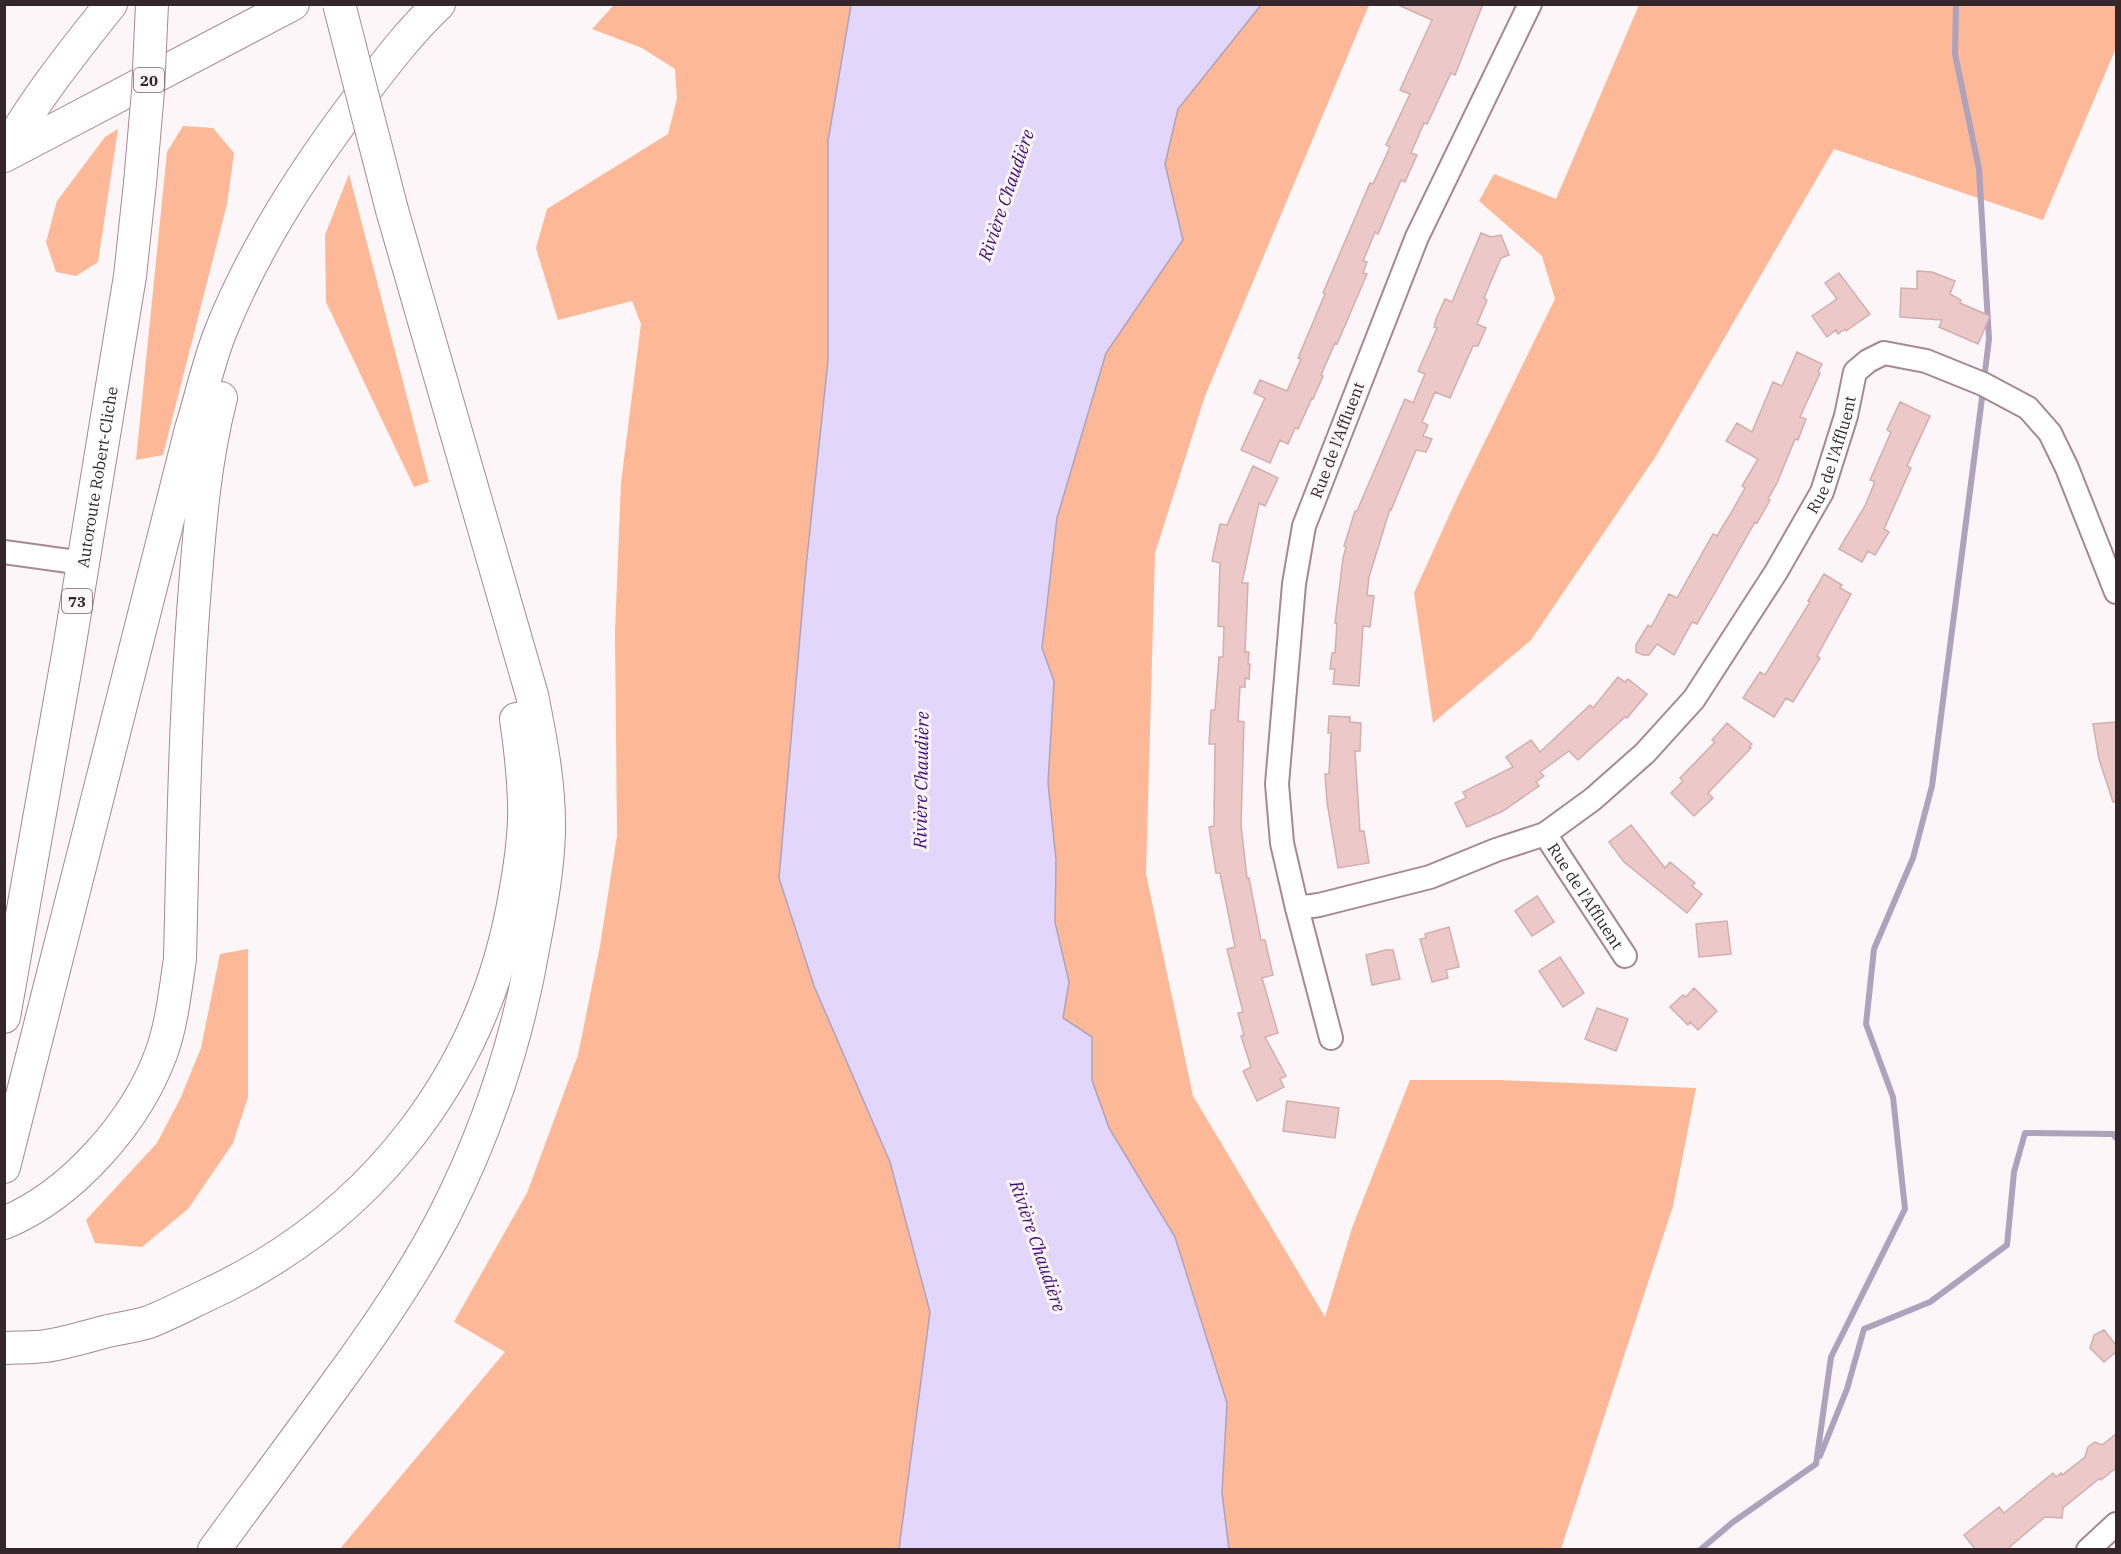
<svg xmlns="http://www.w3.org/2000/svg" width="2121" height="1554" viewBox="0 0 2121 1554" font-family="'IBM Plex Serif',serif">
<rect width="100%" height="100%" fill="#fcf6f8"/>
<!-- green -->
<path fill="#fdb897" d="M614 5H851L828 141V361L806 567 779 878 814 986 890 1162 930 1312 899 1549 339 1550 505 1352 454 1322 527 1193 578 1055 600 946 617 836 615 632 621 483 641 324 632 301 558 320 536 248 547 209 668 134 677 99 675 69 642 48 592 29Z
M1261 5H1369L1205 396 1155 553 1146 874 1193 1096 1325 1317 1352 1228 1410 1080H1498L1696 1088 1673 1206 1561 1549H1229L1222 1493 1227 1403 1175 1237 1109 1129 1092 1080V1037L1063 1018 1069 982 1055 922 1056 860 1048 783 1054 681 1042 648 1057 518 1106 353 1183 240 1165 164 1178 109Z
M1639 5H2116V48L2043 220 1834 149 1656 456 1531 640 1433 723 1414 593 1458 496 1555 299 1542 256 1479 201 1494 174 1556 199Z
M183 126 213 128 234 153 227 204 163 455 136 460 167 152Z
M118 129 98 262 76 276 56 272 46 242 57 201 105 137Z
M349 174 429 482 414 487 326 302 325 235Z
M248 949V1097L233 1143 188 1209 142 1247 95 1243 86 1220 157 1143 181 1097 201 1048 220 954Z"/>
<!-- water -->
<path fill="#e2d6fb" stroke="#aea2bd" stroke-width="1.5" d="M851 5H1261L1178 109 1165 164 1183 240 1106 353 1057 518 1042 648 1054 681 1048 783 1056 860 1055 922 1069 982 1063 1018 1092 1037V1080L1109 1128 1175 1237 1227 1403 1222 1493 1229 1549H899L930 1312 890 1162 814 986 779 878 806 567 828 361V141Z"/>
<g fill="none" stroke-linecap="round" stroke-linejoin="round">
<!-- stream -->
<path stroke="#aea2bd" stroke-width="6" d="M1956 4 1955 54 1979 169 1989 339 1984 380
M1820 1456 1847 1389 1864 1329 1930 1302 2007 1245 2014 1172 2025 1133 2113 1134 2116 1138
M1700 1550 1733 1522 1816 1464 1831 1357 1905 1209 1893 1097 1866 1024 1874 949 1913 858 1932 786 1983 390"/>
</g>
<!-- building -->
<path fill="#ecc9c8" stroke="#d1afae" stroke-width="1.5" d="M1396 4H1483L1455 75 1451 73 1427 124 1424 123 1411 153 1417 155 1405 182 1401 180 1378 234 1375 232 1363 261 1367 262 1363 273 1367 274 1337 344 1335 343 1321 375 1323 376 1313 399 1312 398 1298 429 1295 428 1288 444 1280 440 1270 463 1241 450 1265 398 1254 393 1260 380 1287 391 1301 359 1298 358 1325 294 1323 293 1370 183 1373 184 1390 147 1386 145 1410 94 1400 90 1432 20Z
M1481 233 1491 237 1501 235 1509 255 1501 258 1484 298 1487 300 1477 324 1486 328 1478 346H1473L1450 398 1435 392 1422 422 1428 425 1423 436 1432 439 1426 452 1416 450 1391 510 1390 509 1369 577 1367 595 1374 596 1370 627 1363 626 1359 686 1333 684 1335 669H1330L1332 653H1335L1337 623H1335L1343 558 1346 547 1344 546 1355 511H1357L1405 399 1413 403 1425 374 1418 371 1437 328 1434 327 1436 319 1445 299 1452 302Z
M1917 271 1932 272 1955 281 1950 294 1961 300 1960 303 1990 316 1978 344 1939 327 1942 320 1900 317 1901 288 1917 289Z
M1839 273 1870 314 1846 331 1845 329 1838 334 1836 330 1827 337 1812 316 1837 299 1825 283Z
M1797 352 1822 364 1818 372 1820 373 1800 417 1806 419 1798 440 1795 439 1777 483 1768 499 1770 500 1757 523 1755 522 1697 624 1692 622 1674 655 1657 644 1649 655H1643L1636 652V645L1648 625 1651 627 1669 594 1677 598 1713 534 1717 536 1731 513 1745 488 1742 486 1758 459 1726 441 1737 423 1752 432 1773 382 1782 386Z
M1900 402 1930 416 1907 466 1911 468 1884 529 1889 532 1875 555 1868 551 1862 562 1839 549 1865 506 1874 484V481L1870 480 1891 432 1887 430Z
M1253 466 1278 478 1265 506 1259 503 1242 583H1248L1245 652H1249L1248 664H1250L1249 679 1245 678V687H1240L1238 721 1244 722 1241 825 1247 878H1249L1261 940H1265L1273 975 1262 978 1278 1033 1265 1037 1286 1076 1280 1079 1284 1087 1257 1101 1243 1071 1251 1067 1241 1036 1244 1035 1238 1013 1243 1012 1227 949 1235 947 1220 873H1216L1209 827 1214 826 1215 744H1209L1211 710H1215L1219 657H1223L1224 627 1218 626 1220 563 1212 561 1220 524 1227 525Z
M1824 574 1842 585 1840 588 1851 594 1817 656 1820 658 1793 702 1786 698 1774 717 1743 698 1760 672 1765 675 1810 602 1808 601Z
M1618 677 1625 682 1628 679 1647 694 1627 718 1625 717 1578 760 1569 751 1540 772 1544 776 1536 782 1539 786 1503 811 1467 827 1455 803 1466 798 1463 792 1513 767 1506 757 1531 740 1540 752 1590 705 1593 708Z
M1329 716 1350 717V722L1361 723 1360 751H1355L1360 831H1364L1369 863 1338 868 1327 802 1325 774H1329L1331 733H1328Z
M2116 722V802H2113L2099 759 2093 724Z
M1727 723 1752 744 1749 747 1751 748 1708 793 1713 798 1694 816 1671 793 1683 781 1680 778 1715 742 1712 740Z
M1631 825 1665 868 1670 862 1695 883 1692 886 1702 894 1687 913 1624 862 1609 842Z
M1537 896 1554 922 1532 936 1515 911Z
M1727 921 1731 954 1699 957 1696 924Z
M1449 927 1459 967 1446 970 1448 978 1432 982 1420 939 1426 938 1425 934Z
M1386 950H1393L1400 979 1372 985 1366 955Z
M1560 957 1584 993 1563 1007 1539 971Z
M1694 988 1717 1011 1698 1030 1690 1022 1688 1025 1670 1007 1683 995 1686 997Z
M1597 1008 1628 1019 1616 1051 1585 1039Z
M1287 1101 1339 1108 1335 1138 1283 1131Z
M2104 1330 2116 1345V1352L2104 1362 2090 1348 2094 1335Z
M2116 1434V1468L2101 1480 2100 1478 2063 1508 2062 1518 2045 1517 2006 1550H1976L1964 1535 1999 1507 2004 1513 2053 1473 2056 1477 2061 1473 2062 1475 2085 1457 2088 1447 2095 1442 2102 1445Z"/>
<g fill="none" stroke-linecap="round" stroke-linejoin="round">
<!-- minor casing -->
<g stroke="#a68893" stroke-width="26">
<g id="minor">
<path id="s1" d="M1530 4 1417 237 1304 526 1294 584 1277 784 1282 843 1297 908 1319 905 1430 877 1496 850 1545 834 1593 799 1645 753 1694 699 1776 572 1822 492 1846 416 1855 372 1868 361 1884 353 1926 361 1983 384 2028 408 2050 433 2067 468 2116 592"/>
<path d="M4 552 83 563"/>
<path id="s2" d="M1545 834 1625 956"/>
<path d="M1297 908 1331 1038"/>
<path d="M2088 1550 2116 1524"/>
</g>
</g>
<!-- highway casing -->
<g stroke="#a68893" stroke-width="34">
<g id="highway">
<path d="M4 154C34 100 73 52 111 4"/>
<path d="M4 156 293 4"/>
<path id="s3" d="M4 1017 69 649 130 276 140 183"/>
<path d="M4 1167 191 429C201 397 208 364 220 333 254 248 304 171 359 98 384 66 409 32 439 4"/>
<path d="M4 1223C72 1195 136 1122 161 1054 172 1024 175 991 180 959 183 835 185 711 195 587 200 523 205 460 221 398"/>
<path d="M4 1348C18 1347 32 1348 46 1346 67 1343 88 1336 108 1331 122 1328 136 1326 149 1322 169 1314 188 1304 207 1295 375 1217 487 1070 516 888 521 860 525 829 524 801 523 773 520 746 516 719"/>
<path d="M214 1550C255 1494 297 1438 338 1381 377 1328 415 1273 445 1214 488 1129 518 1038 534 944 541 907 548 869 549 832 550 786 541 740 532 695L392 210"/>
</g>
</g>
<!-- minor -->
<use href="#minor" stroke="#fff" stroke-width="22"/>
<!-- highway -->
<use href="#highway" stroke="#fff" stroke-width="32"/>
<!-- highway-bridge casing -->
<g stroke="#a68893" stroke-width="34" stroke-linecap="butt">
<path id="highway-bridge" d="M339 4 392 210
M140 183 148 91 152 4"/>
</g>
<!-- highway-bridge -->
<use href="#highway-bridge" stroke="#fff" stroke-width="32"/>
</g>
<g text-anchor="middle" dominant-baseline="central" stroke-width="6" stroke-linejoin="round" paint-order="stroke">
<!-- shield labels -->
<g fill="#fcf6f8" stroke="#6f6569" stroke-width="1.5">
<rect x="134" y="68" width="30" height="24" rx="4.5"/>
<rect x="62" y="589" width="30" height="24" rx="4.5"/>
</g>
<g font-size="15" font-weight="bold" fill="#33272c">
<text x="149" y="80">20</text>
<text x="77" y="601">73</text>
</g>
<!-- street labels -->
<g font-size="16" fill="#33272c" stroke="#fcf6f8">
<text transform="translate(1337 440) rotate(-69)">Rue de l'Affluent</text>
<text stroke="none"><textPath href="#s1" startOffset="1698">Rue de l'Affluent</textPath></text>
<text stroke="none"><textPath href="#s3" startOffset="548">Autoroute Robert-Cliche</textPath></text>
<text stroke="none"><textPath href="#s2" startOffset="74">Rue de l'Affluent</textPath></text>
</g>
<!-- water labels -->
<g font-size="18" font-style="italic" fill="#440e77" stroke="#fcf6f8">
<text transform="translate(1006 195) rotate(-71)">Rivière Chaudière</text>
<text transform="translate(921 780) rotate(-89)">Rivière Chaudière</text>
<text transform="translate(1038 1246) rotate(71)">Rivière Chaudière</text>
</g>
</g>
<!-- border -->
<rect width="2121" height="1554" fill="none" stroke="#33272c" stroke-width="12"/>
</svg>
